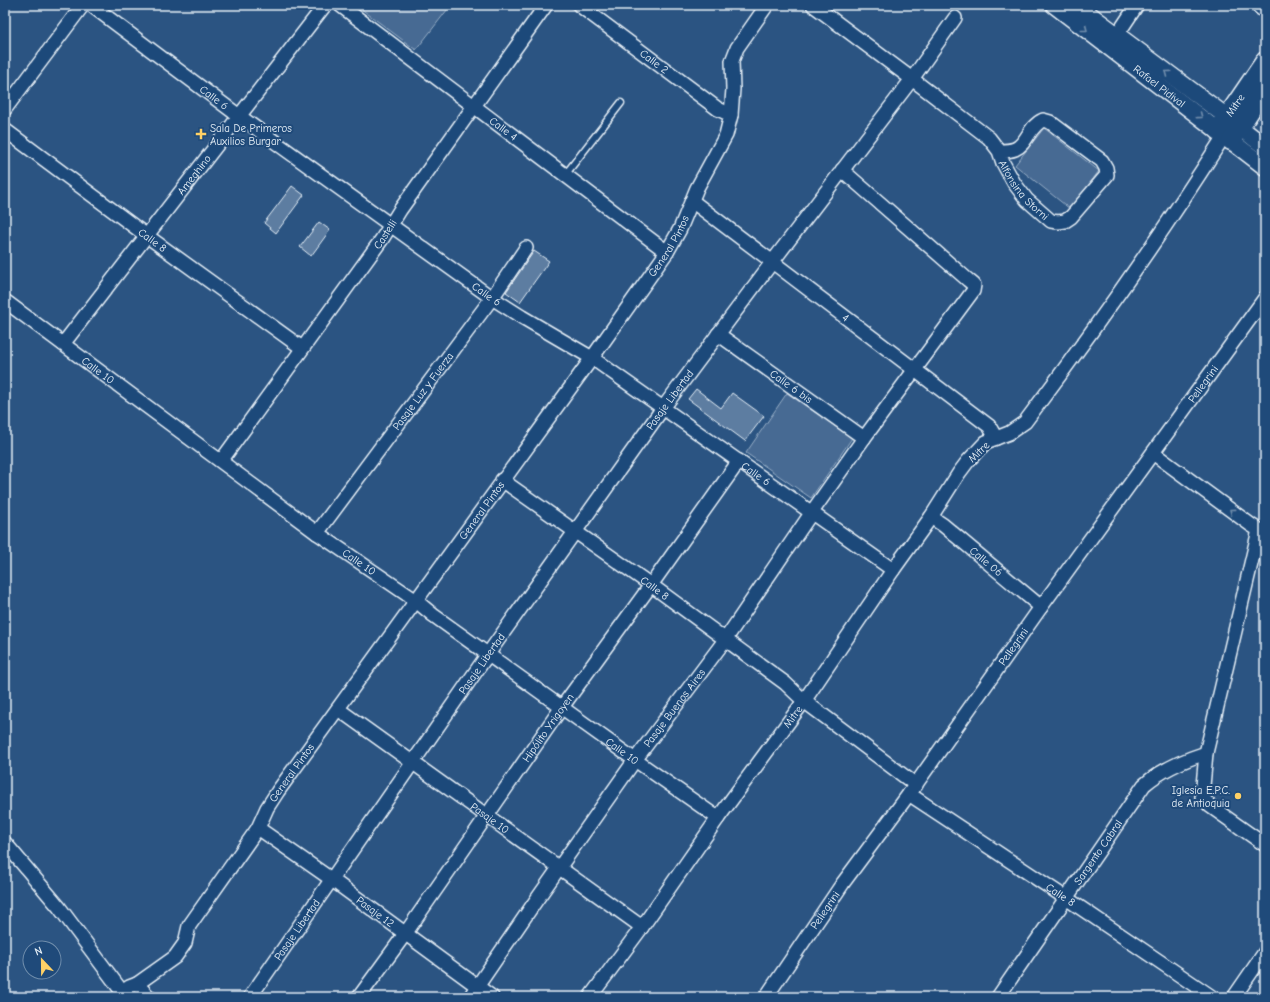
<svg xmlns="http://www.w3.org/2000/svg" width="1270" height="1002" viewBox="0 0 1270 1002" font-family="'Comic Neue',sans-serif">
<rect width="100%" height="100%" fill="#2b5482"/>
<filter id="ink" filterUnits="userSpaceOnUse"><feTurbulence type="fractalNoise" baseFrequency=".025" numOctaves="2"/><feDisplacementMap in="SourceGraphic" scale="8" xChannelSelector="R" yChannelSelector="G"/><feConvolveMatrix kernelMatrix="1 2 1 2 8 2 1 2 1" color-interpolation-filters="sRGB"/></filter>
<g filter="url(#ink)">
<!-- green -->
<path fill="#476b93" stroke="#98aec6" d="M356 5H451L416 50Z
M1044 128 1099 171 1070 209 1015 165Z
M787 393 852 438 811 498 746 453Z"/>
<!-- building -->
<path fill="#5d7da1" stroke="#e8f1f8" d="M292 186 304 195 276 233 264 223Z
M319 222 330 230 311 256 300 247Z
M534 251 549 261 520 302 506 292Z
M696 389 721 408 732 393 764 416 745 441 688 399Z"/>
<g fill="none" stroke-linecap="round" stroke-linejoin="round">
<!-- service casing -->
<g stroke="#e8f1f8" stroke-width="9">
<path id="service" d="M565 175 621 103"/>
</g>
<!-- minor casing -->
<g stroke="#e8f1f8" stroke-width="16">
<g id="minor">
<path id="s1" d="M91 5 239 116 492 298 522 317 592 358 893 570"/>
<path id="s2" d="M340 5 667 252"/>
<path id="s3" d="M579 5 718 109 731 115"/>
<path id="s4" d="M813 5 912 79 989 138 999 151 1003 163 1014 183 1027 200 1051 221 1058 222 1065 221 1071 217 1107 175 1106 168 1102 161 1050 122 1043 120C1029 126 1027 144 1015 149 1010 151 1004 151 999 151"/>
<path d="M1257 5 1263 10"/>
<path d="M1117 35 1137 5"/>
<path d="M5 109 83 5"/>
<path id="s5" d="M5 130 147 236 302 348"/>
<path id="s6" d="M692 201 989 426 996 438"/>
<path id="s7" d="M5 301 317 533 415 600 433 615 635 760 718 818"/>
<path id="s8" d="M718 334 864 438"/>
<path id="s9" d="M63 344 325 5"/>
<path d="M1153 453 1251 525 1259 530H1265"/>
<path id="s10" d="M221 461 382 239 400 210 546 5"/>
<path id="s11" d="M502 480 651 585 785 683 804 701 916 785"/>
<path id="s12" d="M931 517 943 525 1041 607"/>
<path d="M1259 530 1206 753 1202 797 1210 806 1265 845"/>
<path id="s13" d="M317 533 492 298 526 248"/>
<path id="s14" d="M338 709 642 927"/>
<path id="s15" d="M909 794 1066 898 1212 997"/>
<path id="s16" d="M258 828 331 879 492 997"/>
<path d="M5 843 59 907 126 997"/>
<path id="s17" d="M137 984 175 957 185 943 189 926 258 828 267 808 278 791 592 358 667 252 680 229 697 188 726 135 731 115 733 89 732 61 737 48 767 5"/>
<path d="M129 987 137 984 149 997"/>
<path id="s18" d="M250 997 488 654 663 408 773 261 912 79 955 18"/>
<path id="s19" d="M359 997 405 934 562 707 651 585 739 461"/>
<path id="s20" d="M470 997 535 902 635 760 725 640 812 512 864 438 973 291 974 285 968 280 842 170"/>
<path id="s21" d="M590 997 642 927 718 818 804 701 893 570 931 517 959 473 968 461 986 442 1009 433 1025 422C1095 329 1162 234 1224 136"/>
<path id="s22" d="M766 997 843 883 909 794 1041 607 1265 298"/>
<path id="s23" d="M998 997 1144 785C1161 770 1184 760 1206 753"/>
<path d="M1234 997 1265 952"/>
</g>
</g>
<!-- tertiary casing -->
<g stroke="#e8f1f8" stroke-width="19">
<g id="tertiary">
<path id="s24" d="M1054 5 1265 167"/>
<path d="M1077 5 1227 117 1265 147"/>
</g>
</g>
<!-- secondary casing -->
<g stroke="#e8f1f8" stroke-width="21">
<g id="secondary">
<path id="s25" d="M1218 130 1265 61"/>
<path d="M1231 141 1265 88"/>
</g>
</g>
<!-- service -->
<use href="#service" stroke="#1f4a7a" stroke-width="6"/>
<!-- minor -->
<use href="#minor" stroke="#1f4a7a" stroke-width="13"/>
<!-- tertiary -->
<use href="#tertiary" stroke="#1f4a7a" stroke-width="16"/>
<!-- secondary -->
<use href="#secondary" stroke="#1f4a7a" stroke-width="18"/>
</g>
<!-- one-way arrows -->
<defs><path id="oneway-chevron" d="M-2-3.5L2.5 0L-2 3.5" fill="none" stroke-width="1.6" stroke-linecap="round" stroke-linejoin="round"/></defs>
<g stroke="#6f8dac">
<use href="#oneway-chevron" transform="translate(1085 29) rotate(38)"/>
<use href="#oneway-chevron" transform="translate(1167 73) rotate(-143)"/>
<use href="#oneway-chevron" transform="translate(1200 116) rotate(37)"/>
<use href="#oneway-chevron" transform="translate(1232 511) rotate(-143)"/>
</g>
</g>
<!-- markers -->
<g fill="#ffd166" stroke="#1f4a7a" stroke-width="1.5">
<path d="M199 128h4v4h4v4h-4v4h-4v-4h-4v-4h4z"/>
<circle cx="1238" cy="796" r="4"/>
</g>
<g text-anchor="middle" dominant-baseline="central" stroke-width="4" stroke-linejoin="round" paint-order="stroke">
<!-- street labels -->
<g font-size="11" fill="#e8f1f8" stroke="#1f4a7a">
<text stroke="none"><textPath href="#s3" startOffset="94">Calle 2</textPath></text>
<text stroke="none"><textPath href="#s24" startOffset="133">Rafael Pidival</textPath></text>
<text stroke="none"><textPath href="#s1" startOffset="154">Calle 6</textPath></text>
<text stroke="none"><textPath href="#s25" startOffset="30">Mitre</textPath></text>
<text stroke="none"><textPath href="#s2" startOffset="205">Calle 4</textPath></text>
<text stroke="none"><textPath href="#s9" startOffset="214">Ameghino</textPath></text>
<text stroke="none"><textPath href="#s4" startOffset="284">Alfonsina Storni</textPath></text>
<text stroke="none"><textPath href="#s10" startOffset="280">Castelli</textPath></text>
<text stroke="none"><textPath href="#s5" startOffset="184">Calle 8</textPath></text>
<text stroke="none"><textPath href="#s17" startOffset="914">General Pintos</textPath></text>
<text stroke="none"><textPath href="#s1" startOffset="490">Calle 6</textPath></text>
<text stroke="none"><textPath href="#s6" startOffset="193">4</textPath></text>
<text stroke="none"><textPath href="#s7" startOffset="116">Calle 10</textPath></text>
<text stroke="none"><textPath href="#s22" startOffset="753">Pellegrini</textPath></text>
<text stroke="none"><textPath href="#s8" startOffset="90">Calle 6 bis</textPath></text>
<text stroke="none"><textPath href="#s13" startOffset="177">Pasaje Luz y Fuerza</textPath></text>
<text stroke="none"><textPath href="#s18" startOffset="730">Pasaje Libertad</textPath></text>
<text transform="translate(979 452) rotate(-44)">Mitre</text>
<text stroke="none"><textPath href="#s1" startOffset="814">Calle 6</textPath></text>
<text stroke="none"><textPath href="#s17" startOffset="590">General Pintos</textPath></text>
<text stroke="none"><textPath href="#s12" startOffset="71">Calle 06</textPath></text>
<text stroke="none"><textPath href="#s7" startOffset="440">Calle 10</textPath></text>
<text stroke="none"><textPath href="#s11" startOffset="187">Calle 8</textPath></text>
<text stroke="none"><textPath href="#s22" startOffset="429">Pellegrini</textPath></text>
<text stroke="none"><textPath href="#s18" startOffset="406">Pasaje Libertad</textPath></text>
<text stroke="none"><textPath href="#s20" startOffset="354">Pasaje Buenos Aires</textPath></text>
<text stroke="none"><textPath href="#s21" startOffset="346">Mitre</textPath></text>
<text stroke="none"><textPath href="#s19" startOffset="329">Hipólito Yrigoyen</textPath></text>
<text stroke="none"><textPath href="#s7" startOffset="764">Calle 10</textPath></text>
<text stroke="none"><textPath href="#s17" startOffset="266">General Pintos</textPath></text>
<text stroke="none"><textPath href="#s14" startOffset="187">Pasaje 10</textPath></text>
<text stroke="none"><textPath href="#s23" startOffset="176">Sargento Cabral</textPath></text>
<text stroke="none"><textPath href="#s15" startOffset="182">Calle 8</textPath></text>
<text stroke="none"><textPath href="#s22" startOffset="105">Pellegrini</textPath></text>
<text stroke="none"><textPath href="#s16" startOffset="144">Pasaje 12</textPath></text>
<text stroke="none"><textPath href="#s18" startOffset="82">Pasaje Libertad</textPath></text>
</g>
<!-- poi labels -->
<g font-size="11" fill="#e8f1f8" stroke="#1f4a7a" text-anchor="start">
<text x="210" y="128">Sala De Primeros<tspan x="210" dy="13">Auxilios Burgar</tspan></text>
<text x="1230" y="790" text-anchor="end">Iglesia E.P.C.<tspan x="1230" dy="13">de Antioquia</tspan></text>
</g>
</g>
<!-- margin -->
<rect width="1270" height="1002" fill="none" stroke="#1f4a7a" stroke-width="20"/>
<rect x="10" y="10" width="1250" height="982" fill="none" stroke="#e8f1f8" stroke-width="1.5" filter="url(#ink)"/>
<!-- north arrow -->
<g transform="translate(42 960) rotate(338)"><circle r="19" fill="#1f4a7a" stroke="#6f8dac"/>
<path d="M0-3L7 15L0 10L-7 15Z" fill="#ffd166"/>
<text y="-6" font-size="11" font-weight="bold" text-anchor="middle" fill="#e8f1f8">N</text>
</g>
</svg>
